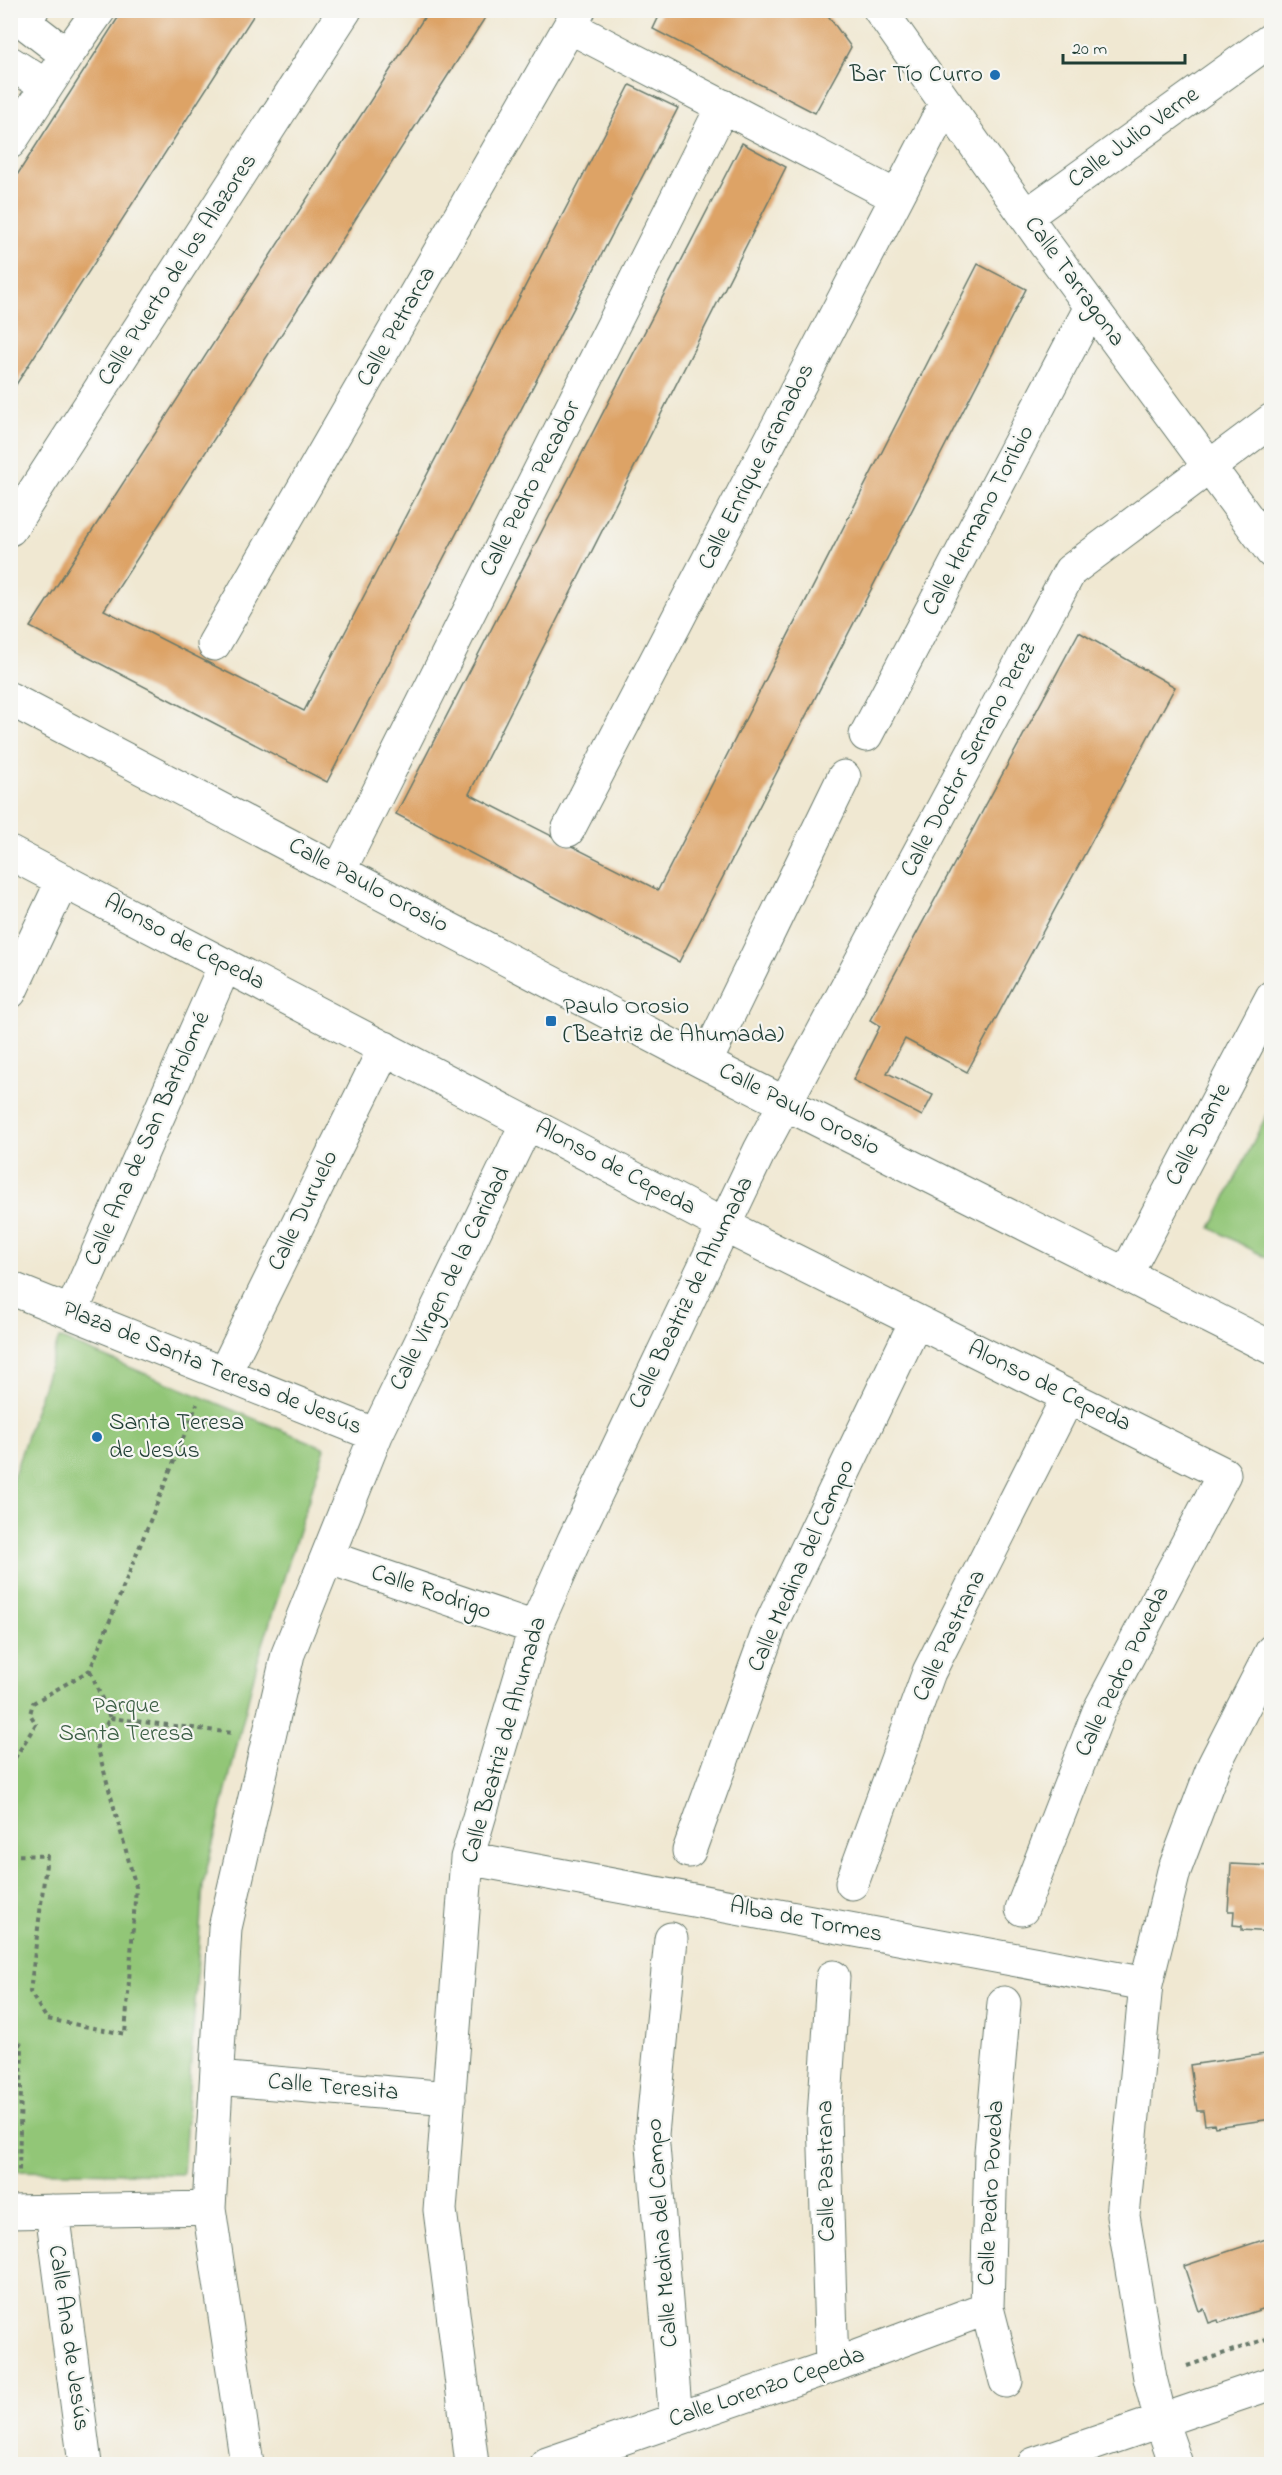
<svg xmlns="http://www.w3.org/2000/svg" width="1282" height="2475" viewBox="0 0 1282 2475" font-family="'Indie Flower',sans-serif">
<rect width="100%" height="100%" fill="#f6f6f2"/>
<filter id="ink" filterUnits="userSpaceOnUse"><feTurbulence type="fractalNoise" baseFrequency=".0167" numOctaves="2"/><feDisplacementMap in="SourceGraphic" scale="12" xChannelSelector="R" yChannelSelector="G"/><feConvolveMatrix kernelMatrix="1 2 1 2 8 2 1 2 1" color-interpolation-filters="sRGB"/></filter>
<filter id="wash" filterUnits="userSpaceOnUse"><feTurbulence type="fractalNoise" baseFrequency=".008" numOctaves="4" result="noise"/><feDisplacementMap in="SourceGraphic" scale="24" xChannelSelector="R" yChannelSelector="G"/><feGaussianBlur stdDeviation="1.35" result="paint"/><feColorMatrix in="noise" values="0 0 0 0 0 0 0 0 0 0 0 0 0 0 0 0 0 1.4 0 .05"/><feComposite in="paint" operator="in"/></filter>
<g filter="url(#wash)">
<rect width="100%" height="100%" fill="#f0e8d2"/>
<!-- green -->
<path fill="#92c677" stroke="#588256" stroke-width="1.5" d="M1271 1106V1260L1211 1228Z
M59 1338 325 1448 257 1663 203 1885 183 2174 11 2171V1484Z"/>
<g id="blocks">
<!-- building -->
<path fill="#dda366" d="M123 10H257L10 394V186Z
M429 10H490L104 610 304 711 630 85 678 108 327 782 30 627Z
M662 10H824L851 47 815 113 653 29Z
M742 143 786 167 469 794 658 890 978 264 1026 289 679 962 396 814Z
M1079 632 1175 687 967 1072 905 1039 887 1073 933 1095 922 1116 853 1080 880 1026 870 1020Z
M1231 1864 1272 1866V1932L1242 1930V1926L1233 1925 1234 1911H1228Z
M1272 2053V2119L1215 2127 1214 2124 1205 2125 1203 2111H1197L1190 2065Z
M1272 2237V2306L1219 2323 1218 2320 1209 2323 1204 2309 1199 2311 1184 2266Z"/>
</g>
</g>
<g filter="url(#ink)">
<use href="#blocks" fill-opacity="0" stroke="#68796b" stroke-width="1.5"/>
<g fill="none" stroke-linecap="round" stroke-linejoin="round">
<!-- minor casing -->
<g stroke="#68796b" stroke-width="35">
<path id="minor" d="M32 10 24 22 67 55 99 10
M880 10 1046 245 1272 552
M570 27 897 197
M10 63 46 86
M10 142 67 55
M1026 216 1272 39
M10 529 345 10
M214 644 579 10
M10 699 705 1063 1272 1348
M866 735 1091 307
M568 830 946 103
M10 853 723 1225 1224 1474 1099 1711 1022 1909
M339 871 723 106
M10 992 63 880
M705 1063 844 777
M1126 1274 1272 997
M10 1288 376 1435 288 1654 225 1928 209 2208 247 2464
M71 1313 225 965
M224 1374 385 1048
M376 1435 527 1123
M327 1557 535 1628
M689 1851 771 1624 916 1321
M467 1858 1146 1984
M852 1883 929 1672 1068 1397
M671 1939 652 2134 676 2420
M1004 2003 991 2152 987 2308 1006 2381
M217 2078 449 2098
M52 2211 85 2464
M10 2212 209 2208
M832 2366 824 2118 833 1977
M472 2464 440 2210 467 1858 535 1628 574 1540 760 1150 1070 571 1272 420
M547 2464 832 2366 987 2308
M1034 2464 1272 2383
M1176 2464 1161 2421 1150 2378 1123 2216 1146 1984 1174 1871 1214 1765 1272 1651"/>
</g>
<!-- path -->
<path stroke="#68796b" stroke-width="4" stroke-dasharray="4.5 4.5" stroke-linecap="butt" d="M110 1718 233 1733
M10 1766 36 1724 30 1714 33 1703 90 1670 197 1404
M10 1855 47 1856 30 1992 47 2019 125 2034 136 1887 96 1742 110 1718 90 1670
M10 2038 22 2045 19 2172
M1187 2366 1272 2337"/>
<!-- minor -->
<use href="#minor" stroke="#fff" stroke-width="33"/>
</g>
</g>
<!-- markers -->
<g fill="#1f6fb2" stroke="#f6f6f2" stroke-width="2">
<circle cx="995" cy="75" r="6"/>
<rect x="545" y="1015" width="12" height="12" rx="3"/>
<circle cx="97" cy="1437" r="6"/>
</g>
<g text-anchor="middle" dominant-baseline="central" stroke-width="4.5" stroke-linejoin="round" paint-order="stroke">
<!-- poi labels -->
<g font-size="24" fill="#1f3d34" stroke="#f6f6f2" text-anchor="start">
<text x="983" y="75" text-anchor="end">Bar Tío Curro</text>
<text x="563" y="1007">Paulo Orosio<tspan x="563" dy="28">(Beatriz de Ahumada)</tspan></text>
<text x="109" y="1423">Santa Teresa<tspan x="109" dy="28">de Jesús</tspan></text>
</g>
<!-- street labels -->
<g font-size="24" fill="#1f3d34" stroke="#f6f6f2">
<text transform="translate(1134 138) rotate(-36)">Calle Julio Verne</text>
<text transform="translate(178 270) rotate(-57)">Calle Puerto de los Alazores</text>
<text transform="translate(1074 282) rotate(54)">Calle Tarragona</text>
<text transform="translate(397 327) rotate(-60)">Calle Petrarca</text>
<text transform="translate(757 467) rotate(-63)">Calle Enrique Granados</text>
<text transform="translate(531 489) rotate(-63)">Calle Pedro Pecador</text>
<text transform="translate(979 521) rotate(-62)">Calle Hermano Toribio</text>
<text transform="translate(969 760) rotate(-62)">Calle Doctor Serrano Perez</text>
<text transform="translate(368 886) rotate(28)">Calle Paulo Orosio</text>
<text transform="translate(184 943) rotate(28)">Alonso de Cepeda</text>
<text transform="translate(799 1110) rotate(27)">Calle Paulo Orosio</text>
<text transform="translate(1199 1135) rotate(-62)">Calle Dante</text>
<text transform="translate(148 1139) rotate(-66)">Calle Ana de San Bartolomé</text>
<text transform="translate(615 1168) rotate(28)">Alonso de Cepeda</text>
<text transform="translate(304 1211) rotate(-64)">Calle Duruelo</text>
<text transform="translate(451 1279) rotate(-64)">Calle Virgen de la Caridad</text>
<text transform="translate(692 1293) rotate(-64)">Calle Beatriz de Ahumada</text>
<text transform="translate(212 1369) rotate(22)">Plaza de Santa Teresa de Jesús</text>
<text transform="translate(1049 1387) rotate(26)">Alonso de Cepeda</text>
<text transform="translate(802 1566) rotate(-66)">Calle Medina del Campo</text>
<text transform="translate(431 1593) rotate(19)">Calle Rodrigo</text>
<text transform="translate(950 1636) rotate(-65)">Calle Pastrana</text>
<text transform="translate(1123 1672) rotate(-64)">Calle Pedro Poveda</text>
<text transform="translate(505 1740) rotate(-74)">Calle Beatriz de Ahumada</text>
<text transform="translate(806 1921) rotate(11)">Alba de Tormes</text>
<text transform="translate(333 2088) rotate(5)">Calle Teresita</text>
<text transform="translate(827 2171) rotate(-91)">Calle Pastrana</text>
<text transform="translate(992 2193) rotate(-87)">Calle Pedro Poveda</text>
<text transform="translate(663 2233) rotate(-94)">Calle Medina del Campo</text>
<text transform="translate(68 2338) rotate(82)">Calle Ana de Jesús</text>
<text transform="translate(767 2388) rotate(-19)">Calle Lorenzo Cepeda</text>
</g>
<!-- park labels -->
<g font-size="24" fill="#3c5f45" stroke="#f6f6f2">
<text x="126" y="1706">Parque<tspan x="126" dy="28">Santa Teresa</tspan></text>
</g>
</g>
<!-- margin -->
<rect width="1282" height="2475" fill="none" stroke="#f6f6f2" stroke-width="36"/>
<!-- scale -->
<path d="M1063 54v9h122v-9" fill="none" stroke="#1f3d34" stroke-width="3"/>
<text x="1072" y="54" font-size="18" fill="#1f3d34" stroke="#f6f6f2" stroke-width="4.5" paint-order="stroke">20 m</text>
</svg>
